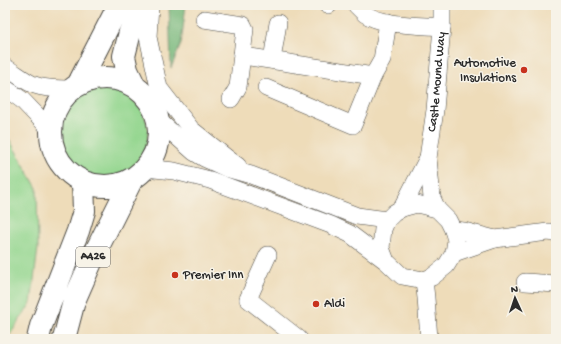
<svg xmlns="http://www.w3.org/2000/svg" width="561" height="344" viewBox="0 0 561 344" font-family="'Gochi Hand',sans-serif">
<rect width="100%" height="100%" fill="#f7f3e8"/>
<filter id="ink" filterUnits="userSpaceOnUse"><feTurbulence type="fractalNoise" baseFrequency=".025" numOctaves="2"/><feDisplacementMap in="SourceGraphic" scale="8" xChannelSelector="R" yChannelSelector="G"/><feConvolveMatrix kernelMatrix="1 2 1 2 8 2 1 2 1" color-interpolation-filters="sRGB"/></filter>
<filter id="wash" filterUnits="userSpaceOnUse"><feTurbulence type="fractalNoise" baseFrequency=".012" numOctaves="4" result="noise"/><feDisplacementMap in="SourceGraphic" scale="16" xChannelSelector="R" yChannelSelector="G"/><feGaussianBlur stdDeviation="0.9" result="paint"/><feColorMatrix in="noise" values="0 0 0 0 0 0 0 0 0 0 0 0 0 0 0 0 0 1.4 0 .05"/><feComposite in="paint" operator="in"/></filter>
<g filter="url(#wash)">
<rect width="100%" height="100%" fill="#eedcb9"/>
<!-- green -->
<path fill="#93d68e" stroke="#5f805c" d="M60 133a44 44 0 1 1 88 0a44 44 0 1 1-88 0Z
M5 132 37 188 38 248 31 303 9 336 5 334Z"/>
<!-- forest -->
<path fill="#76b779" stroke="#507152" d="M169 5H186L181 44 171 68Z"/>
</g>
<g filter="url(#ink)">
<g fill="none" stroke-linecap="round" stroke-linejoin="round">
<!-- minor casing -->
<g stroke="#484640" stroke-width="18">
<g id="minor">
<path d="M150 5 148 37 159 88 191 129 227 158 238 166"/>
<path d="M327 5H329"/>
<path d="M356 5C359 8 362 11 365 14 382 26 421 25 442 27"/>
<path d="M204 19 243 25 245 29 242 55 250 57 373 76 382 60 388 22"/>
<path d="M272 60 278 23"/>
<path d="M5 67C14 72 22 79 32 84 44 89 59 89 72 89"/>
<path d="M5 88 22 100 51 130"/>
<path d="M266 88 353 125 373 76"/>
<path d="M231 99 238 87 242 55"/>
<path d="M158 120 194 152 204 158 226 168 251 175 357 216 387 220"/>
<path d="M145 168 174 171 210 180 331 225 350 234 386 261 402 276 424 280 432 277 446 266 454 253 456 240 453 230 448 220 437 209 417 204 402 208 394 213 387 220 383 229 381 248 386 261"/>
<path d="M402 208 428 158"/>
<path id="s1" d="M437 209 432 198 428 158 435 110 442 27V5"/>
<path d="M453 230 464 231 495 239"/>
<path d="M454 253 495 239 548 232 556 233"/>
<path d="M268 255 248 299 299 339"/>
<path d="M424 280 426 298 429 339"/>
<path d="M525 282 556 284"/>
</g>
</g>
<!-- highway casing -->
<g stroke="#484640" stroke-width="24">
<path id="highway" d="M51 132a54 54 0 1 1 108 0a54 54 0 1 1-108 0Z
M78 85 119 5
M135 87 127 70 124 56 130 32 143 5
M38 339 41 326 78 231 84 211 83 182
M64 339 74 301 95 253 132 179"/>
</g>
<!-- minor -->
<use href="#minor" stroke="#fff" stroke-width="17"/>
<!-- highway -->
<use href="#highway" stroke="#fff" stroke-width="22"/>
</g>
</g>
<!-- markers -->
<g fill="#c8321e" stroke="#f7f3e8" stroke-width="1.5">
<circle cx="524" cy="70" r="4"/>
<circle cx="175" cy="275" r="4"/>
<circle cx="316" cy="304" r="4"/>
</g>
<g text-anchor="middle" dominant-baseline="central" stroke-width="3" stroke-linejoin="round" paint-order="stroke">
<!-- shield labels -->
<rect fill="#f7f3e8" stroke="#686764" stroke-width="1" x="76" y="247" width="34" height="20" rx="3"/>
<g font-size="12" font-weight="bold" fill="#2b2b2b">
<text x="93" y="257">A426</text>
</g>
<!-- poi labels -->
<g font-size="13" fill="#2b2b2b" stroke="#f7f3e8" text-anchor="start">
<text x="516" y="63" text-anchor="end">Automotive<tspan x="516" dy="15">Insulations</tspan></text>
<text x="183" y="275">Premier Inn</text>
<text x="324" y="304">Aldi</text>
</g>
<!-- street labels -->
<g font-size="13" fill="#2b2b2b" stroke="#f7f3e8">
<text stroke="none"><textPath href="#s1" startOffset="129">Castle Mound Way</textPath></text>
</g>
</g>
<!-- margin -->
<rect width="561" height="344" fill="none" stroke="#f7f3e8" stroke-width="20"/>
<!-- north arrow -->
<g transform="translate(515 298) rotate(357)" stroke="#f7f3e8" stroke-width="3" paint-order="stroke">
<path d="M0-3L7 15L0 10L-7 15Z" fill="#2b2b2b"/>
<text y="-6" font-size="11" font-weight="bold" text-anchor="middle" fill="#2b2b2b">N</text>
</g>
</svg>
